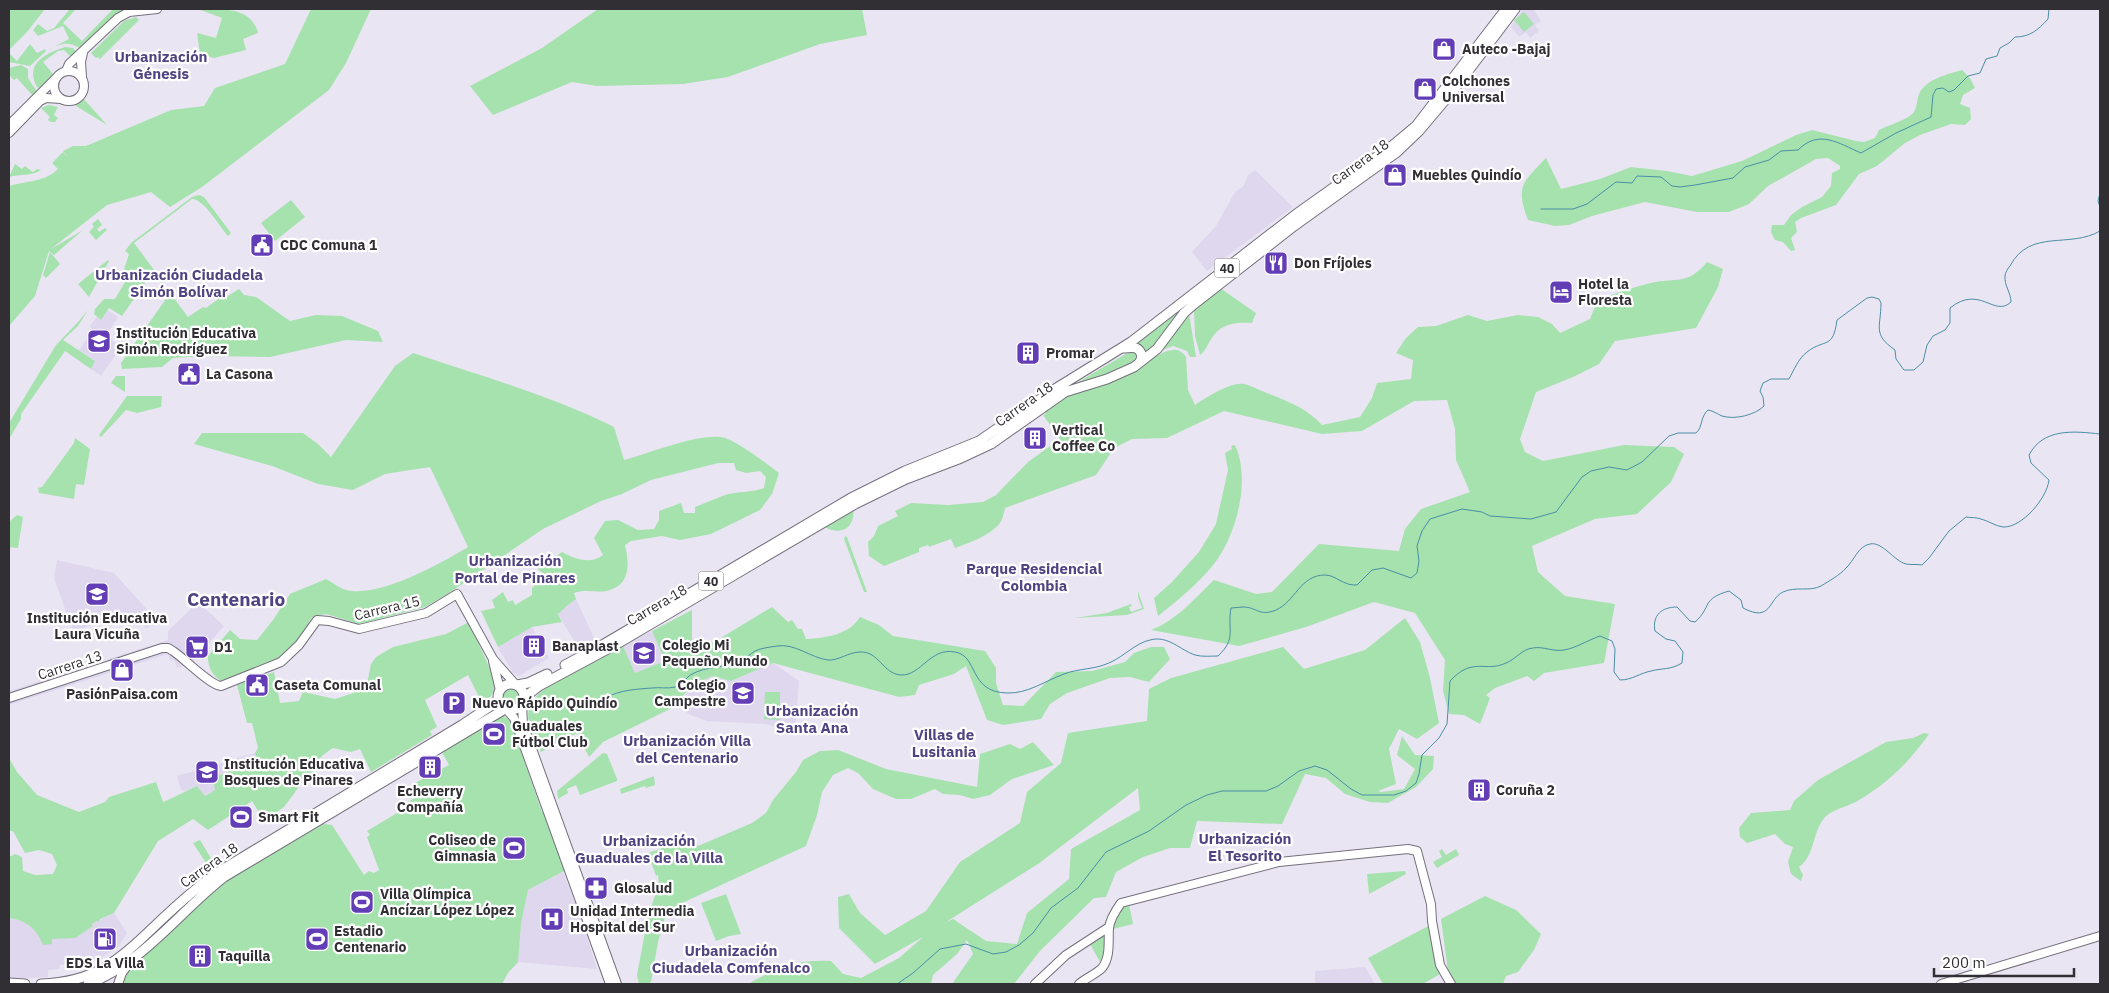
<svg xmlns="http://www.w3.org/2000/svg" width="2109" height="993" viewBox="0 0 2109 993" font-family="'IBM Plex Sans',sans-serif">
<rect width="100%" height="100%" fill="#eae5f3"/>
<!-- built -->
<path fill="#dfd7ed" d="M1523 9H1534L1541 21 1535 25 1539 31 1530 38 1526 32 1519 37 1511 27Z
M1255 170 1293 207 1207 271 1192 252 1216 226 1235 192 1243 187 1248 175Z
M107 310 118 317 106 336 121 347 101 376 91 369 94 360 79 350 93 330 90 326 97 317 101 320Z
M57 560 114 573 152 615 155 625 145 628 144 624 136 626 131 613 73 631 54 578Z
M576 599 595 640 579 649 558 614 569 604Z
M198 602 224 626 191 664 177 668 174 660 170 661 168 654 9 705V691L168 640V631Z
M532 627 549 658 519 676 513 673 498 647Z
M652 631 665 661 635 673 623 646Z
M773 663 799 681 795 734 766 724 707 721 688 714 680 701 693 685 712 676 731 681Z
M255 753 259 767 234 769 215 790 204 796 197 786 185 791 181 790 177 776Z
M563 872 580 915 597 969 518 962 521 924 528 890Z
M114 913 127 933 118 947 93 964 92 962 82 966 80 960H70V965H60L59 969 48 970V977L9 979V918L20 919 38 932 44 945 51 939 93 926 92 924 97 921Z
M1365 967 1375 984H1315V971Z"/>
<!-- green -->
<path fill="#a6e2ae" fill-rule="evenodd" d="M9 9H45L27 32 9 50Z
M70 9H76L63 23 82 41 113 9H122L123 11 113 17 81 49C69 41 61 43 48 50L69 39 63 26 38 36 33 30 38 24 47 31 54 28Z
M198 9C222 9 251 6 258 33L243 39 246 50 214 58 200 54 197 33 216 38 222 18Z
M311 9H371L346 63 329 90 202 187 170 207 151 192 107 205 51 249 83 230 54 255 49 251 35 296 9 326V186C26 181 45 182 58 169L52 163 63 152 69 158 63 151 73 146H86L171 110 204 106 215 88 285 64Z
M598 9H862L867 35 820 44 728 77 683 84 597 86 572 82 493 115 470 86 542 48Z
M1524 12 1534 24 1524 32 1514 20Z
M136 17 139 20 100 59 97 57 96 58 91 53 124 21Z
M30 44 37 53 45 49 46 51 30 66 9 62V53L17 61Z
M65 47 73 48 77 53 71 57 64 50 58 51 43 62 53 74 40 88 37 87C24 64 46 53 65 47Z
M21 65 28 69V78L37 92 33 96 17 78 14 80 9 75V68Z
M1962 70 1970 78 1975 88 1963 95 1960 104 1970 108 1971 119 1965 125 1951 124 1920 135 1905 143 1877 166 1859 174 1836 205 1801 218 1795 222 1797 232 1791 238 1795 250 1791 251 1783 242 1775 240 1771 232 1772 225H1784L1791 215 1802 207 1822 197 1831 186 1832 173 1840 169V166L1828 158 1816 159 1768 186 1749 204 1729 212H1697L1645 202 1592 216 1569 225 1555 226 1528 220C1515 186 1523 182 1546 158L1561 189 1600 179 1631 167 1667 171 1692 176 1742 161 1796 135 1812 130 1856 141 1864 142 1875 138 1879 130C1888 125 1902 122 1911 115 1918 110 1916 101 1919 94 1926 79 1948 74 1962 70Z
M83 98 107 125 76 106V103Z
M49 105 58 107 54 115 58 118 55 122H51L48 120 50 117 41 108Z
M15 164 22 169 25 166 33 172 37 169 41 170C33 176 19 174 9 177Z
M199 195 204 197 231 233 228 236C220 227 204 199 192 199L134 243 166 286 150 276 122 316 109 308 101 320 94 314 95 309 104 299H115L125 282 121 279 129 254 125 251 131 243 192 197Z
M291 200 305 217 275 241 261 223Z
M98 219 102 225 97 229 99 232 105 228 107 230 96 240 89 232 94 227 92 224Z
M50 252 60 264 46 278 43 275Z
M108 260 109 261 89 297 78 284Z
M1707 262 1723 269 1718 287 1696 328 1615 341 1599 364 1573 377 1536 392 1520 439 1525 452 1543 461 1624 445 1674 447 1684 454 1671 482 1637 514 1595 519 1532 546 1538 572 1565 596 1615 604 1604 663 1544 673 1534 681 1527 676 1495 688 1486 695 1490 698 1480 724 1464 715 1449 714 1443 691 1445 660 1415 613 1374 602 1306 627 1239 646 1151 630C1177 620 1194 599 1214 580L1256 594 1272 592 1319 544 1399 551 1405 529 1421 509 1470 492 1456 460 1455 429 1447 400 1414 401 1362 431 1322 434 1224 411 1167 438 1132 439 1114 448 1096 475 1005 508C1004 512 1003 519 1000 523 991 535 969 543 955 548L951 539 929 547 928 545 919 548V552L884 566 869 556 868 542 874 536 878 526 898 516 895 511 911 503 948 505 983 502 996 495 1028 462 1060 439 1043 415 1046 414 1045 409C1074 388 1110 380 1142 365 1151 360 1163 350 1173 350 1179 349 1183 353 1186 357L1188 390 1195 405C1207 397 1230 382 1244 384 1250 385 1257 389 1262 391 1284 400 1306 407 1322 425L1360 417 1372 398 1377 383 1411 379 1413 360 1396 353 1406 338 1418 327 1436 326 1468 315 1487 321 1518 315 1538 317 1552 324 1560 333 1590 319 1598 299C1615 294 1633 287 1651 283 1677 277 1687 286 1707 262Z
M1220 288 1256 313 1252 323C1238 322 1223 323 1214 335 1208 342 1207 350 1200 355L1195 336 1194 308Z
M239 289 244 295 256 297 290 321 316 315 342 316 378 331 383 342 346 340 270 357 204 356 173 358 162 367 122 369 121 363 170 293 188 317 203 307 206 308 221 297 223 299Z
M1183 306 1163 338 1144 355 1134 346Z
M88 310 78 326 63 340 95 361 91 369 65 351 21 414V419L9 439V423L56 345 79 321Z
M1189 313 1196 357H1190L1187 351 1173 346 1157 352Z
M1134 349 1140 356C1122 374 1094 380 1070 387Z
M413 353C481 376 550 395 614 427L624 460C649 453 696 434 721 437 735 439 767 464 779 473L772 494 760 510 711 534 680 540 662 536 631 541 625 545C629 562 631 584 610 590 598 594 586 588 574 593L576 599 569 604 558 614 562 622 532 627 498 647 481 611 495 608 492 600 503 592 508 602 513 600 515 605 532 595V588L537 583V577L542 573 538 569 562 552C574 559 591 565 603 555L594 538 605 521 618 520 638 530 654 529 659 520V511L681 503 684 513H695V507C705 503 715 499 725 495 738 491 751 493 764 488L766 477 760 471 746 473 736 470 734 463H718L651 480 622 494 601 501 543 529 446 595 425 607 359 624 326 614 312 617 297 643 278 659 222 682C212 675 208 668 208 656L230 630 240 639 257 640 273 620 290 594 326 579C332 582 339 588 346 590 379 598 440 564 468 547L430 467 385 474 353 490 318 484 272 466 194 444 202 433H303L318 444 331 457 395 366Z
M116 376H125V392L111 383Z
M127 396H162L161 407 137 413 126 410 101 437 99 435Z
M75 438 90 449 84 485 76 484 74 499 39 493 38 488 42 487 74 443Z
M1235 445C1251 480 1237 534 1214 564 1198 584 1178 600 1158 616L1154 598 1171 583 1199 552 1216 524 1228 470 1225 453 1232 449 1231 446Z
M853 508C856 528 841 536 824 527Z
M17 515 23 517 18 548 9 547V522Z
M845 536 847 537 867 592H864L844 539Z
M1138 591 1144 609 1127 615 1074 618 1107 613 1131 604 1132 606 1129 607 1131 612 1142 608 1138 597Z
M772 607 788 622 792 620 798 629H802L806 639C825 638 849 635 860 617L879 625 893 636 985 651 996 668V683L1003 705 1023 706 1056 672 1092 671 1125 662 1134 653 1151 647H1164L1170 659 1149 682 1130 677 1110 678 1067 693 1050 704 1041 719 1003 725 987 720 966 666 954 674 919 685 915 695 899 697 773 663 731 681 712 676 693 685 670 709 603 742 589 757 577 733 541 752C536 740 525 723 529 709 536 683 599 659 623 646L635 673 665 661 652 631 692 610V641L714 642Z
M1405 618 1420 642 1430 678 1439 723 1417 739 1399 729 1389 749 1396 784 1378 791 1381 792 1404 789 1415 769 1397 755 1402 736 1415 755 1434 756 1433 769 1416 787 1388 803 1370 802 1345 794 1326 778 1305 774 1282 824 1197 821 1190 848H1170L1143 857 1116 872 1106 897 1094 898 1040 951 1014 984H952L973 954 967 940 957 954 933 975 931 984H748C776 968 798 959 831 961L843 974 861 978 899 958 923 937 875 964 839 928 838 897 849 894 860 913 885 935 926 911 960 862 1020 823 1027 792 1061 763 1068 733 1147 721 1149 689 1171 678 1283 647 1304 669 1365 650ZM1138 788 1140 810 1071 849 1069 879 1027 913 1017 944 986 941 953 919 946 922 1038 864Z
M469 622 494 678C496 691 492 696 483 705L468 675 425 700 437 727 430 731 432 735 371 772 360 749 351 752 333 748C314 760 315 764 313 785L307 776 284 807 277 812 279 815 263 819 252 801 208 830 193 819 158 841 114 913 100 919 98 922 97 921 92 924 93 926 75 938 52 939V944L43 945C37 929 26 920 9 918V857L15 854 22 857 23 871 35 875 53 874 57 865 52 854 39 850 25 853 13 831H9V758L17 772 37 795 79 812 105 802 109 797 156 782 163 802C176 797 185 791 197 786L205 796 215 790 213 778 234 769 259 766 255 753 258 748 252 723H247L237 685 274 672 280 703 299 701 303 692 335 699 366 689 371 664 376 657 393 647 446 634Z
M502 697a9 9 0 1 1 18 0a9 9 0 1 1-18 0Z
M765 692H780V720L764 719Z
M497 716H504L510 720 542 812 547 811 568 869 528 890 521 924 518 962 508 973 502 984H118L122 973 210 893 225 882 323 824 332 825 364 875 369 871 374 873 379 870 367 837 370 835 367 831 407 807 405 804 419 795 413 784 449 765 441 750Z
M1924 733 1929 734C1910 761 1888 783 1859 800 1850 806 1833 809 1825 817 1812 832 1815 856 1799 867L1803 875 1801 881 1791 874 1788 862 1793 847 1785 844 1775 834 1747 843 1740 837 1739 828 1751 813 1790 810 1794 801 1818 780 1886 742 1913 738Z
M1033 742 1054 765 1012 779 990 795 973 799 960 795 943 794 935 789 911 799H896L873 789 858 773 848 768 833 775 822 792 817 815 806 846 667 910 658 942 651 982 647 984H639L637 975 648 916 659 884 658 875 656 876 648 853 695 837 698 846 752 823 766 813 773 800 796 772 803 760 820 751 838 750 886 769 977 787 980 754 1010 744 1020 749Z
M603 753 607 754 617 779V781L580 795 576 785 567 789 568 793 558 799 557 791Z
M654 776 655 785 646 788 645 786 621 794 620 789Z
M200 840 212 860 206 863 193 843Z
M1442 849 1446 855 1456 849 1459 855 1437 868 1433 862 1442 857 1439 851Z
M1405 871 1406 874 1369 894 1367 874Z
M726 894 741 934 729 936 716 941 701 903Z
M1485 896 1516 910 1541 934 1534 950 1518 972 1506 976 1503 984H1456L1448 971 1441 919Z
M1129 904 1133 924 1113 929 1120 910Z
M1430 925 1440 974 1423 984H1383L1368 958Z
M1106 933 1103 956 1100 962 1090 944Z"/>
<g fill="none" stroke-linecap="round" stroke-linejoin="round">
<!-- stream -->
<path stroke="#4a8fa6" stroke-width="1" d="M2100 193 2098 201 2100 207
M1541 209H1573L1587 204 1616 182 1632 183 1637 176 1661 177 1672 186 1680 187 1695 185 1733 178 1745 167 1769 160 1781 151 1798 150C1819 129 1838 143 1861 153L1896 133 1931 117 1933 95 1936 89 1943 88 1949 92 1954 90 1968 76 1980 73 1986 59 1997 56 2000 48 2009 43 2015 37C2030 37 2038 30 2048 19L2049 9
M594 710C598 706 603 701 608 697 619 690 639 689 652 688 659 687 668 689 675 687 683 685 686 677 692 674 707 666 724 668 740 662 745 659 750 654 755 651 761 648 771 647 777 646 795 643 811 658 828 660 838 661 849 652 860 652 879 651 883 674 901 675 921 676 930 647 955 652 979 656 968 692 1007 693 1027 694 1045 681 1064 674 1079 668 1095 670 1111 662 1124 656 1136 643 1150 640 1168 635 1180 650 1195 655 1202 657 1211 656 1218 656 1237 638 1227 631 1231 608 1235 608 1239 607 1243 607 1257 607 1259 617 1276 610 1295 602 1300 575 1325 575 1336 575 1343 586 1357 585L1372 570 1383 568 1411 578 1417 573 1419 561 1417 546 1422 531 1430 519 1462 509 1482 512 1490 516 1531 519 1556 512 1582 477 1591 471 1609 467 1627 470 1642 462 1669 436 1678 433H1696C1703 427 1700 417 1708 410 1714 411 1717 414 1722 416 1735 420 1755 415 1764 406L1763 397 1760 391 1763 383 1771 379H1789C1794 370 1798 359 1807 352 1825 338 1833 350 1837 320L1867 298 1872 297 1879 299 1881 303C1881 327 1872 334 1895 350L1896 359 1904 370H1914L1923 362 1927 345 1933 336 1945 330 1950 323V308C1980 284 1994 318 2011 302 2011 293 2004 285 2005 276 2005 273 2008 268 2010 266 2030 228 2070 249 2100 231
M897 984 913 973 940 949 966 944 993 954 1006 952 1019 945 1033 933 1051 908 1078 888 1106 852 1149 831 1186 805 1207 795 1222 791H1266L1278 786 1299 771 1315 766 1327 770 1351 789 1362 795H1394L1406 791 1416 783 1419 774 1422 755 1439 738 1447 724 1450 681C1473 656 1485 673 1506 663 1516 659 1522 649 1533 648 1543 646 1553 652 1564 650 1576 648 1588 640 1600 636L1612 641 1615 649 1614 672 1620 680C1632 680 1640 673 1651 671 1662 668 1671 670 1682 663L1683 652 1675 641 1666 639 1655 631C1652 615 1662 607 1677 607L1690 621 1695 622C1712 607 1701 599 1729 591L1741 600 1743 608C1772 623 1768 599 1783 592 1796 586 1809 592 1821 586 1829 581 1840 575 1846 568 1854 561 1858 546 1870 544 1882 541 1894 561 1906 564 1911 565 1917 564 1922 565L1929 558 1949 531 1966 517C1971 518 1976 517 1981 519 1989 521 1995 526 2003 527 2022 528 2047 498 2049 480L2031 463 2029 455C2043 428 2074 431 2100 434"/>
<!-- secondary casing -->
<g stroke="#75707d" stroke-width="10">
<path id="secondary" d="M54 86a15 15 0 1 1 30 0a15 15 0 1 1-30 0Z
M66 71 69 64 118 18 129 12 157 9
M82 77 81 62 83 53
M9 125 56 78
M9 133 40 101 46 98 61 99
M493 661 500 690
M9 698 162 648H168L173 651C185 659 210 685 221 686L281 662 299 645 317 620 329 621 359 629 426 613 457 594 493 659 515 684
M522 705 523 724 617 984
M507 710 514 718 610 984
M118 984 122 973 130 962
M1035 984 1066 955 1109 927
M1079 984C1086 978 1096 974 1102 968 1111 957 1108 940 1109 928 1110 919 1116 910 1121 903L1279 862 1408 849 1417 851 1431 904 1432 921 1440 965 1451 984
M1941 984 2100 936"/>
</g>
<!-- primary casing -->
<g stroke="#75707d" stroke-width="11">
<path id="primary" d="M1124 348C1133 347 1140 346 1142 357L1140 362
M565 665 604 644 851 498 905 471 979 441 1055 389 1131 342 1295 215 1392 146 1416 126 1506 9
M498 697a13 13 0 1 1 26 0a13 13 0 1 1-26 0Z
M517 685 528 683 547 674
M525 697 539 686 615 645 855 504 906 479 961 458 991 444 1065 392 1107 379 1134 367 1157 349 1184 313 1193 305 1294 226 1397 152 1419 131 1456 87 1515 9
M9 983 25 984
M41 984C98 982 120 959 159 922 178 904 198 886 220 871L462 725 498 701
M88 984C143 963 179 912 224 877L505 709"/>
</g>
<!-- secondary -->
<use href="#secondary" stroke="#fff" stroke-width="8"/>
<!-- primary -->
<use href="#primary" stroke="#fff" stroke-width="9"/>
</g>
<!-- icons -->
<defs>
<g id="shop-square" transform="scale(1.25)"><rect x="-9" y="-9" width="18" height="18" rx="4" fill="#623db6" stroke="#fff"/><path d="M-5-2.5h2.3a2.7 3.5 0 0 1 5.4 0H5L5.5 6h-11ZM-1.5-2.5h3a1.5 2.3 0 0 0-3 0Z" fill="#fff"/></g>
<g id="civic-square" transform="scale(1.25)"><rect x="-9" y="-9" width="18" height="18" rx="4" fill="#623db6" stroke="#fff"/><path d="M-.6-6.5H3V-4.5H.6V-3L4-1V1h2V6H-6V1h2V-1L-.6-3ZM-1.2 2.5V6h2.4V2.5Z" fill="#fff"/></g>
<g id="restaurant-square" transform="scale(1.25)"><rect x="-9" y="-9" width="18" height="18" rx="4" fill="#623db6" stroke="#fff"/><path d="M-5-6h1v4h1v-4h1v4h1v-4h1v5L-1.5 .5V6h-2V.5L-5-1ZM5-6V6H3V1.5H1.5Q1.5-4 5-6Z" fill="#fff"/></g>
<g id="hotel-square" transform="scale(1.25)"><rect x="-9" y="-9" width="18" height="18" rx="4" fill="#623db6" stroke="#fff"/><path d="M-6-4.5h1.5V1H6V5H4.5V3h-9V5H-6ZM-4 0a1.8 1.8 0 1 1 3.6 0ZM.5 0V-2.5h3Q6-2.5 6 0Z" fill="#fff"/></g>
<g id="university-square" transform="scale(1.25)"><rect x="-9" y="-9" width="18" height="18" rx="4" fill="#623db6" stroke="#fff"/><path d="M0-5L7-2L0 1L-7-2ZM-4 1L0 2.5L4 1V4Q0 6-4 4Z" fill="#fff"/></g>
<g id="building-square" transform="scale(1.25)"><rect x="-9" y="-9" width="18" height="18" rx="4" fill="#623db6" stroke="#fff"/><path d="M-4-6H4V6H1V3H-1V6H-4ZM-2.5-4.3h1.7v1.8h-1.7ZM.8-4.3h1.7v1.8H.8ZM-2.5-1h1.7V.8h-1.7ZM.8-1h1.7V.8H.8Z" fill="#fff"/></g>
<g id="supermarket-square" transform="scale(1.25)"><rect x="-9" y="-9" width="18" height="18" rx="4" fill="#623db6" stroke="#fff"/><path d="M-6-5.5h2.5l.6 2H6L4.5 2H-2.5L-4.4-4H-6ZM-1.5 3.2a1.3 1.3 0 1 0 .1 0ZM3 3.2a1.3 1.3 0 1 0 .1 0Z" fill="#fff"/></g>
<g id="school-square" transform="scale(1.25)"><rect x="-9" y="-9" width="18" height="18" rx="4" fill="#623db6" stroke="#fff"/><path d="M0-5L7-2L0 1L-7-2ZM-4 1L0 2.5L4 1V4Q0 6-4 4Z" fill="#fff"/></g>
<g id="parking-square" transform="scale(1.25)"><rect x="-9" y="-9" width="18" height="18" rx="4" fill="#623db6" stroke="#fff"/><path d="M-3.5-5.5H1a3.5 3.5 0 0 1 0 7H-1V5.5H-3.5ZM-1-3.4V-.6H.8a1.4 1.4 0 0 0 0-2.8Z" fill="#fff"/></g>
<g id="stadium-square" transform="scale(1.25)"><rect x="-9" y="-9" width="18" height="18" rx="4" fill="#623db6" stroke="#fff"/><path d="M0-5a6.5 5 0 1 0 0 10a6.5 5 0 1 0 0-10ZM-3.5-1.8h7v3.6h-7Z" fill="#fff"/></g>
<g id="pharmacy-square" transform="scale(1.25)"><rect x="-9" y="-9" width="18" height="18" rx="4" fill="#623db6" stroke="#fff"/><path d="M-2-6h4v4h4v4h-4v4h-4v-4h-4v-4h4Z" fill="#fff"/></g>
<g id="hospital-square" transform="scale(1.25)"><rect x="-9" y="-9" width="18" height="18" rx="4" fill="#623db6" stroke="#fff"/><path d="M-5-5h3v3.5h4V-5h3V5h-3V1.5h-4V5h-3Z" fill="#fff"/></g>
<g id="fuel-square" transform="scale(1.25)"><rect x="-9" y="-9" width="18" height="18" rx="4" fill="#623db6" stroke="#fff"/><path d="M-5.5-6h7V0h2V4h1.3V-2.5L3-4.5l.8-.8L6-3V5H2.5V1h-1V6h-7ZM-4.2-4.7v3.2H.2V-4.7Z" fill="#fff"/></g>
</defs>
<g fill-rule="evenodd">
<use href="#shop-square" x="1444" y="49"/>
<use href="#shop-square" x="1425" y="89"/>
<use href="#shop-square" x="1395" y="175"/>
<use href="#civic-square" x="262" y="245"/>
<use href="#restaurant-square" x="1276" y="263"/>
<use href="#hotel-square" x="1561" y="292"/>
<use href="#university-square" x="99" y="341"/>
<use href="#building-square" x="1028" y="353"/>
<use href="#civic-square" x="189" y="374"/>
<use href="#building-square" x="1035" y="438"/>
<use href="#university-square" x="97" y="594"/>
<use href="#building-square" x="534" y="646"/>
<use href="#supermarket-square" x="197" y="647"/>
<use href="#university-square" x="644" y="653"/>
<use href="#shop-square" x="122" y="670"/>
<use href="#civic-square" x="257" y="685"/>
<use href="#school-square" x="743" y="693"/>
<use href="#parking-square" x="454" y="703"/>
<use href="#stadium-square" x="494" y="734"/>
<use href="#building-square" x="430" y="767"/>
<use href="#university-square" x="207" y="772"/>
<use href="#building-square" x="1479" y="790"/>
<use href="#stadium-square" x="241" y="817"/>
<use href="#stadium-square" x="514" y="848"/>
<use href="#pharmacy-square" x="596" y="888"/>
<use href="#stadium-square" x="362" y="902"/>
<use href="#hospital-square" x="552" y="919"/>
<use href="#fuel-square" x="105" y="939"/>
<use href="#stadium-square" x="317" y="939"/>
<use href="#building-square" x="200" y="956"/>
</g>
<g text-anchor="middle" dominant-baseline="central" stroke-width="4.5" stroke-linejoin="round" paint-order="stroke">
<!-- shield labels -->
<g fill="#fff" stroke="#6f6d71" stroke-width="1">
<rect x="1214.5" y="258.5" width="25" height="19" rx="4"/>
<rect x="698.5" y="571.5" width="25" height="19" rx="4"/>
</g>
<g font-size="12" font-weight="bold" fill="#312f34">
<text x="1227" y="268">40</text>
<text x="711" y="581">40</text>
</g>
<!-- poi labels -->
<g font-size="14" font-weight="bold" fill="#312f34" stroke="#fff" text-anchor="start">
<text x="1462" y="49">Auteco -Bajaj</text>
<text x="1442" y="81">Colchones<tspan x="1442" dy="16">Universal</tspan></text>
<text x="1412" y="175">Muebles Quindío</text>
<text x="280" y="245">CDC Comuna 1</text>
<text x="1294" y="263">Don Fríjoles</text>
<text x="1578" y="284">Hotel la<tspan x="1578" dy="16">Floresta</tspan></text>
<text x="116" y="333">Institución Educativa<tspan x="116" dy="16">Simón Rodríguez</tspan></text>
<text x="1046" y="353">Promar</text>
<text x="206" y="374">La Casona</text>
<text x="1052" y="430">Vertical<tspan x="1052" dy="16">Coffee Co</tspan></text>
<text x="97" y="618" text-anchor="middle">Institución Educativa<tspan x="97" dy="16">Laura Vicuña</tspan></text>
<text x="662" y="645">Colegio Mi<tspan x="662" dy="16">Pequeño Mundo</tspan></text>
<text x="552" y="646">Banaplast</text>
<text x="214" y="647">D1</text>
<text x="274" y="685">Caseta Comunal</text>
<text x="726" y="685" text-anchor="end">Colegio<tspan x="726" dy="16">Campestre</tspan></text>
<text x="122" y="694" text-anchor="middle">PasiónPaisa.com</text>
<text x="472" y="703">Nuevo Rápido Quindío</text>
<text x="512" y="726">Guaduales<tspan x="512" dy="16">Fútbol Club</tspan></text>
<text x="224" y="764">Institución Educativa<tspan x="224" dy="16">Bosques de Pinares</tspan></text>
<text x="1496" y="790">Coruña 2</text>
<text x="430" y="791" text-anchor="middle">Echeverry<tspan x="430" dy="16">Compañía</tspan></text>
<text x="258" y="817">Smart Fit</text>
<text x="496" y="840" text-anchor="end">Coliseo de<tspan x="496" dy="16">Gimnasia</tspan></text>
<text x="614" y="888">Glosalud</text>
<text x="380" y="894">Villa Olímpica<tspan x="380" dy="16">Ancízar López López</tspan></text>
<text x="570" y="911">Unidad Intermedia<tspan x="570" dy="16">Hospital del Sur</tspan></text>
<text x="334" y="931">Estadio<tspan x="334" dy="16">Centenario</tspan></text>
<text x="218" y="956">Taquilla</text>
<text x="105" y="963" text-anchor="middle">EDS La Villa</text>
</g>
<!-- street labels -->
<g font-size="14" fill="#312f34" stroke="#fff">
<text transform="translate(1360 162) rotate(-36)">Carrera 18</text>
<text transform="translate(1024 404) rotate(-35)">Carrera 18</text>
<text transform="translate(657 605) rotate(-30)">Carrera 18</text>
<text transform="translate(387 608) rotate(-13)">Carrera 15</text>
<text transform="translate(70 665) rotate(-18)">Carrera 13</text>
<text transform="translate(209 865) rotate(-35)">Carrera 18</text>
</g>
<!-- neighbourhood labels -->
<g font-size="15" font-weight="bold" fill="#514381" stroke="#fff">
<text x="161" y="56">Urbanización<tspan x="161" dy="17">Génesis</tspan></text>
<text x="179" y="274">Urbanización Ciudadela<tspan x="179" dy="17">Simón Bolívar</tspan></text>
<text x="515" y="560">Urbanización<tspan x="515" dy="17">Portal de Pinares</tspan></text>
<text x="1034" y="568">Parque Residencial<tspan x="1034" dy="17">Colombia</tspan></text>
<text x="812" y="710">Urbanización<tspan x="812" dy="17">Santa Ana</tspan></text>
<text x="944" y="734">Villas de<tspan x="944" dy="17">Lusitania</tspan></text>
<text x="687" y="740">Urbanización Villa<tspan x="687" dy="17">del Centenario</tspan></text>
<text x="1245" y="838">Urbanización<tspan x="1245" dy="17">El Tesorito</tspan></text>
<text x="649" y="840">Urbanización<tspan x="649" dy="17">Guaduales de la Villa</tspan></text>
<text x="731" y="950">Urbanización<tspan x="731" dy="17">Ciudadela Comfenalco</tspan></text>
</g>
<!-- district labels -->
<g font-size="19" font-weight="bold" fill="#514381" stroke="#fff">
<text x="236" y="599">Centenario</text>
</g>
</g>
<!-- border -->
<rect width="2109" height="993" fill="none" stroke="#312f34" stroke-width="20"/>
<!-- scale -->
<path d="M1934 968v8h140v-8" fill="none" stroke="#312f34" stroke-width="2.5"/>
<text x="1942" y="968" font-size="15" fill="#312f34" stroke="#ffffff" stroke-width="4" paint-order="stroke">200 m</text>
</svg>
